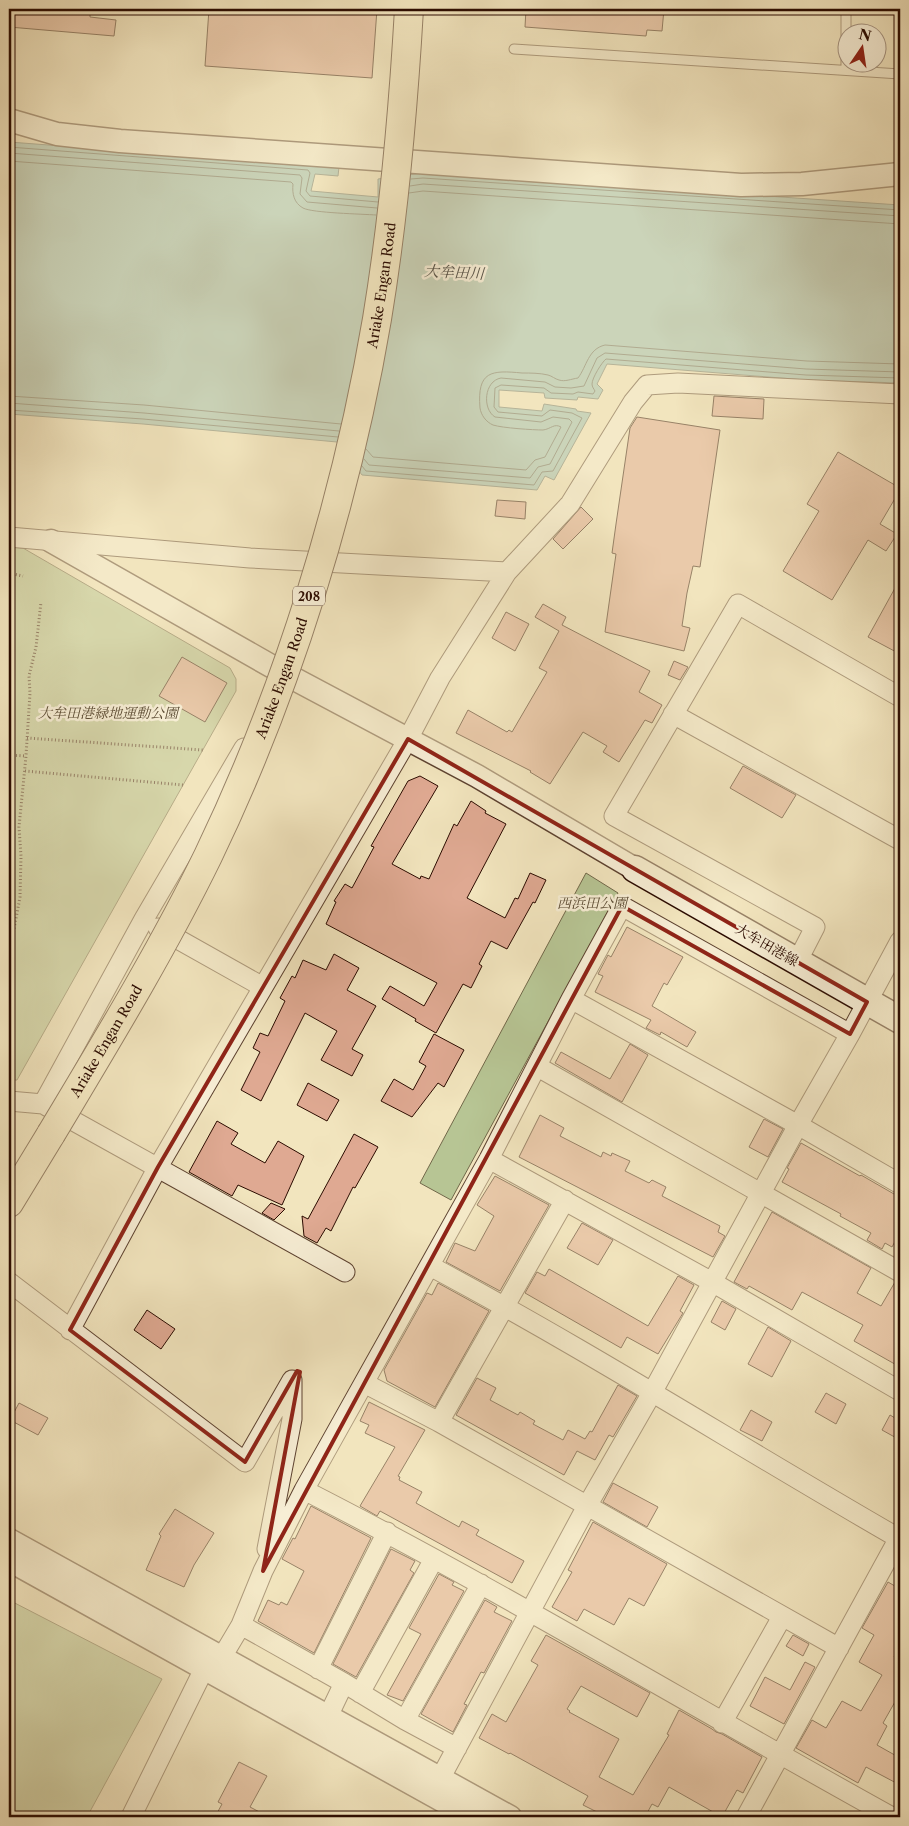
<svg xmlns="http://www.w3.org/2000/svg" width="909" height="1826" viewBox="0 0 909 1826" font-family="'Libre Caslon Text','Noto Serif JP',serif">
<rect width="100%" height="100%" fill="#f2e5be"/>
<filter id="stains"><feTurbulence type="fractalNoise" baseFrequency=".004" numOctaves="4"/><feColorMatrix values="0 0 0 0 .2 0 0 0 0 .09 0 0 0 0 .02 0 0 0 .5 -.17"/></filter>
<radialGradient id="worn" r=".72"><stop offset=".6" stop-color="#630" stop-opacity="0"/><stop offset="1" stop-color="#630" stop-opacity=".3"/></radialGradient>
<!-- green -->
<path fill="#b7c594" stroke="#71684a" d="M9 547 23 548 230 668 236 679V691L17 1080H9Z
M586 873 618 893 451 1200 420 1183Z
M9 1600 162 1679 87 1817H9Z"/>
<!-- water -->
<path fill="#9bbfb4" stroke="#6e776c" d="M9 142 339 167 338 176 315 174 311 191 378 197V179L423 173 900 205V383L806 380 607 364 597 384 603 390 598 399 578 397 577 400 545 398 544 393 499 390V407L542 411 544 404 576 409 577 411 591 413 554 480 545 476 537 490 362 475 337 442 143 424 9 414Z"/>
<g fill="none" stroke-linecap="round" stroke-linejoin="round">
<!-- shore -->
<path stroke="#63655a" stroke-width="1" d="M9 147 308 170 310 173 306 191 310 196 378 202
M9 153 300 175 302 178 300 194 307 202 377 208
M9 161 291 182 293 184C292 194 294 203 303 208 312 213 362 214 376 215
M411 179 423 178 900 210
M410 186 423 184 900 216
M409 193 423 191 900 224
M9 396 144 405 341 424
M9 403 144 413 339 431
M9 410 143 419 338 437
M366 449 373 457 526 470 535 460 545 457 561 427C554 423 551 429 543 430 534 430 502 428 493 425 486 422 481 415 480 408 477 371 491 370 522 373 530 373 540 373 548 375 552 376 555 379 559 380 565 382 571 379 578 378 587 366 588 349 605 345L807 361 900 364
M364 459 369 465 530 478 538 467 550 464 572 422 569 419 553 417 541 422 495 417C482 409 484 381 501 378L545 382 555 387 571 388 584 386 597 358 605 353 806 369 900 372
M362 466 366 471 534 485 542 472 553 471 582 418 572 413 550 410 542 416 498 412 494 407 495 388 501 385 544 388 551 393 573 394 578 392 593 394 595 391C594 389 592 387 592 384 592 378 602 362 606 359L806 375 900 378"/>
</g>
<!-- building -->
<path fill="#dfa992" stroke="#2b0b00" d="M9 9H90V17L116 20 114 36 9 27Z
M209 9H377L372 78 205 66Z
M526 9H664L662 31 647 30 646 36 525 27Z
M714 396 764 399 763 419 712 416Z
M637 417 720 430 700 567 693 566 687 593 682 626 690 628 684 651 605 632 616 554 612 553 616 524 630 428Z
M838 452 900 488V490L880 524 897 534 886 551 868 540 832 600 783 571 819 511 807 504Z
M497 500 526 502 525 519 495 516Z
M581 507 593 519 563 549 553 539Z
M900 579V654L868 637Z
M543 604 566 617 562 625 650 671 639 692 662 705 652 723 645 720 619 762 603 752 607 746 583 732 550 784 530 772 531 771 456 733 468 710 507 732 509 730 512 732 547 672 539 668 559 631 535 617Z
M506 612 529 624 515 651 492 638Z
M182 657 227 683 205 722 159 696Z
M674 661 688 667 680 680 668 675Z
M743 766 796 795 782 818 730 788Z
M420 776 438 786 392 864 420 879 421 876 429 879 454 824 457 826 471 801 486 811 485 813 506 824 467 898 505 918 515 898 518 899 530 873 546 880 535 903 533 902 507 949 491 941 479 964 482 966 471 988 463 984 436 1033 415 1021 416 1019 382 999 390 986 424 1006 437 983 326 924 336 902 334 901 345 884 352 888 374 847 371 846 408 781Z
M627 927 683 957 667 985 664 983 652 1006 696 1032 687 1047 661 1032 660 1035 646 1028 651 1020 595 992 603 976 598 974 608 955 611 957Z
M334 954 359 968 347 990 376 1006 352 1049 363 1055 352 1076 321 1060 337 1031 305 1013 261 1101 241 1090 260 1052 253 1048 260 1033 268 1036 285 1001 280 998 292 976 295 978 303 960 326 970Z
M434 1034 464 1050 444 1087 438 1083 412 1117 381 1101 394 1079 413 1090 426 1066 419 1062Z
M630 1044 648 1055 622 1102 555 1063 561 1052 610 1079Z
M308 1083 339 1100 327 1121 297 1105Z
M540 1115 564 1128 560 1136 601 1157 603 1152 611 1156 612 1153 630 1161 625 1171 649 1183 652 1180 666 1187 662 1196 720 1226 718 1232 725 1236 713 1257 519 1157Z
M764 1119 783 1129 768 1157 749 1147Z
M217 1121 238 1133 231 1144 265 1163 278 1141 304 1156 282 1205 238 1185 232 1196 189 1172Z
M354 1134 378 1147 355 1188 353 1187 331 1231 326 1228 317 1243 304 1236 302 1216 308 1219Z
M801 1143 860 1176 861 1175 894 1194 900 1195V1232L892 1247 885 1243 882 1249 867 1240 871 1233 840 1216 841 1214 782 1182 789 1169 787 1168Z
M495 1176 549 1205 500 1291 446 1262 455 1243 475 1251 494 1216 477 1205Z
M271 1203 285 1209 274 1220 262 1213Z
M772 1212 871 1268 857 1293 881 1306 895 1282 900 1283V1367L854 1341 863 1325 802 1292 792 1310 749 1286 747 1289 734 1282Z
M582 1223 613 1240 598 1265 567 1248Z
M549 1269 648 1326 678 1276 694 1285 680 1311 683 1313 658 1354 627 1337 621 1348 525 1293 537 1272 545 1276Z
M438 1283 489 1311 435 1407 387 1381 384 1370 427 1293 432 1295Z
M722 1301 736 1309 725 1330 711 1322Z
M147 1310 175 1329 161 1349 134 1330Z
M768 1327 791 1341 772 1377 748 1364Z
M477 1378 496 1388 490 1400 518 1415 520 1412 535 1421 533 1424 563 1440 568 1430 585 1439 590 1431 592 1432 618 1385 637 1396 613 1437 609 1435 595 1460 577 1451 564 1475 456 1415Z
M826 1393 846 1404 836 1424 815 1412Z
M369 1402 425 1430 398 1476 400 1477 399 1480 422 1492 416 1503 459 1527 462 1521 479 1530 476 1535 524 1561 512 1583 380 1511 377 1516 360 1506 395 1447 365 1433 369 1425 360 1421Z
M19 1403 48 1418 38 1435 10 1420Z
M751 1410 772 1422 762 1441 740 1430Z
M890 1415 900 1421V1440L882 1430Z
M613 1483 658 1507 647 1527 603 1502Z
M311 1506 371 1538 314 1653 258 1621 268 1600 279 1605 281 1602 287 1605 304 1571 282 1559 293 1538 295 1539Z
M175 1509 214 1533 194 1565 184 1587 146 1570 161 1536 159 1534Z
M593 1522 667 1564 644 1606 629 1598 614 1625 584 1609 577 1621 552 1607 572 1572 568 1570Z
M391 1549 415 1561 410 1570 414 1573 356 1677 333 1664Z
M439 1574 454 1582 452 1585 464 1591 403 1701 387 1695 421 1634 409 1628Z
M888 1582 900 1589V1646L894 1657 900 1660V1693L883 1723 887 1726 877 1745 900 1758V1785L866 1767 858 1783 796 1748 812 1720 826 1728 842 1701 861 1711 882 1675 859 1662 874 1635 862 1628Z
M485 1600 497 1607 494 1612 512 1621 484 1673 481 1672 464 1704 467 1705 453 1732 421 1714Z
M546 1635 650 1693 637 1717 581 1686 567 1709 570 1711 569 1712 619 1739 599 1777 633 1795 669 1735 667 1734 679 1710 712 1729 716 1732 722 1734 762 1757 743 1793 737 1790 722 1817 669 1787 658 1807 652 1804 645 1817H607L583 1805 588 1796 510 1753 509 1754 479 1738 492 1714 506 1722 538 1665 531 1661Z
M793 1635 809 1644 803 1656 786 1646Z
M805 1662 815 1667 784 1724 750 1706 765 1677 790 1690Z
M239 1762 267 1776 250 1807 269 1817H215L222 1804 218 1802Z"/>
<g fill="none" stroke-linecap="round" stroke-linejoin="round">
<!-- service casing -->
<g stroke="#5d4230" stroke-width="11">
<path id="service" d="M514 49 900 74
M846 69V9"/>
</g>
<!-- minor casing -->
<g stroke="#5d4230" stroke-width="21">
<path id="minor" d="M9 537 250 558 507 572
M673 714 900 840
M158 928 263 987
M797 962 815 927 614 816 738 604 900 697
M571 999 798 1125 900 1184
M538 1067 900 1272
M9 1101 43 1104 345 1272
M43 1104 144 919 244 748
M489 1159 712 1282 900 1391
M430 1266C590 1351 743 1449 900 1539
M9 1282 245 1462 292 1380
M70 1330 158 1167 408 739 440 678 507 572 570 504 633 402 647 385 678 383 900 394
M364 1383 439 1422 839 1648
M439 1422 565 1200
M304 1490C504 1592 696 1709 892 1817
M267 1549 292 1419V1381
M241 1625 344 1683 405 1720 457 1748
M318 1669 387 1532
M360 1693 434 1559
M405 1720 481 1584
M722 1723 782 1617
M322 1729 344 1683
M434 1790 587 1506 653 1391 798 1125 850 1034 900 941
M131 1817 204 1669 222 1657 241 1625 263 1571 304 1490 489 1159 571 999 622 906 850 1034
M746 1817 900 1536"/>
</g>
<!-- tertiary casing -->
<g stroke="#5d4230" stroke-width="25">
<path id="tertiary" d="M9 120 57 134 120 141 741 185 802 184 900 174
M51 541 287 675 477 776 635 869
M9 1540 510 1817
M9 1560 472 1817"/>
</g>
<!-- secondary casing -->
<g stroke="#2b0b00" stroke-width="29">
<path id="secondary" d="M635 869 900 1020"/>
</g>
<!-- motorway casing -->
<g stroke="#2b0b00" stroke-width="30">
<path id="motorway" d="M9 1203 51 1134"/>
</g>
<!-- path -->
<path stroke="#2b0b00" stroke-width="3" stroke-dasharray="1 2.5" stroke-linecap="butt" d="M9 573 23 576
M27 738 203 750
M9 755 26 756
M25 771 183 785
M9 956 20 897 21 856 19 827 26 756 30 693 29 676 36 647 41 602
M9 1006V1011"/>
<!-- service -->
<use href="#service" stroke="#f7eed5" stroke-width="9"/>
<!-- minor -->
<use href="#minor" stroke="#f7eed5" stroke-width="19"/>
<!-- tertiary -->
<use href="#tertiary" stroke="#f7eed5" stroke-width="22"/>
<!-- secondary -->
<use href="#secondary" stroke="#f7eed5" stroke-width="26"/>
<!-- motorway -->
<use href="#motorway" stroke="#f2e5be" stroke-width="28"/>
<!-- motorway-bridge casing -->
<g stroke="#2b0b00" stroke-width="30" stroke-linecap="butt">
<g id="motorway-bridge">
<path id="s1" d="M51 1134C106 1042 161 952 208 856 288 690 346 501 377 319 394 216 403 113 409 9"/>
</g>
</g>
<!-- motorway-bridge -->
<use href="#motorway-bridge" stroke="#f2e5be" stroke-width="28"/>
</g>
<!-- marked area -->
<path d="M0 0H909V1826H0ZM408 739 867 1002 850 1034 622 906 263 1571 300 1372 297 1371 245 1462 70 1330 158 1167Z" fill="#f2e5be" fill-opacity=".55" fill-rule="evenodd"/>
<path fill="none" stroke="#8f2418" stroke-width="4" stroke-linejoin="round" d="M408 739 867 1002 850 1034 622 906 263 1571 300 1372 297 1371 245 1462 70 1330 158 1167Z"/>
<g text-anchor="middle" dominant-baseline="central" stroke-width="5" stroke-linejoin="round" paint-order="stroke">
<!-- shield labels -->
<rect fill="#f7eed5" stroke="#684f40" stroke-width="1" x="293" y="586.5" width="32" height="19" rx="4"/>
<g font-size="12" font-weight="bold" fill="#2b0b00">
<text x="309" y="596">208</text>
</g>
<!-- street labels -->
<g font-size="14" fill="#2b0b00" stroke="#f7eed5">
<text stroke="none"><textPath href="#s1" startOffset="918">Ariake Engan Road</textPath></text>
<text stroke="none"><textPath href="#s1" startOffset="512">Ariake Engan Road</textPath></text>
<text transform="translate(767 945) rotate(30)">大牟田港線</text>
<text stroke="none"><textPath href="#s1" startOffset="108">Ariake Engan Road</textPath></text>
</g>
<!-- park labels -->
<g font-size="14" font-style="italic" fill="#5c4c34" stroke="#f7eed5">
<text x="108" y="713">大牟田港緑地運動公園</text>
<text x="592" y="903">西浜田公園</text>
</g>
<!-- water labels -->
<g font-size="15" font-style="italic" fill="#585348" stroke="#f7eed5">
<text transform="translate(454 272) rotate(3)">大牟田川</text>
</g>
</g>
<!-- margin -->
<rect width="909" height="1826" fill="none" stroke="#f2e5be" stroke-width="30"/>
<rect x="10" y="10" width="889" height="1806" fill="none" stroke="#2b0b00" stroke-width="2.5"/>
<rect x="15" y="15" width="879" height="1796" fill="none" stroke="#2b0b00"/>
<!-- north arrow -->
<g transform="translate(862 48) rotate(13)"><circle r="24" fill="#f7eed5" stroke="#a59380"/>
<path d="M0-4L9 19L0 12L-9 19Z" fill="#8f2418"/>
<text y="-8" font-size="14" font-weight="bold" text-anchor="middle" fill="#2b0b00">N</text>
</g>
<rect width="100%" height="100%" filter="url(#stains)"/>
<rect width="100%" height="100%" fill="url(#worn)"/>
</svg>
